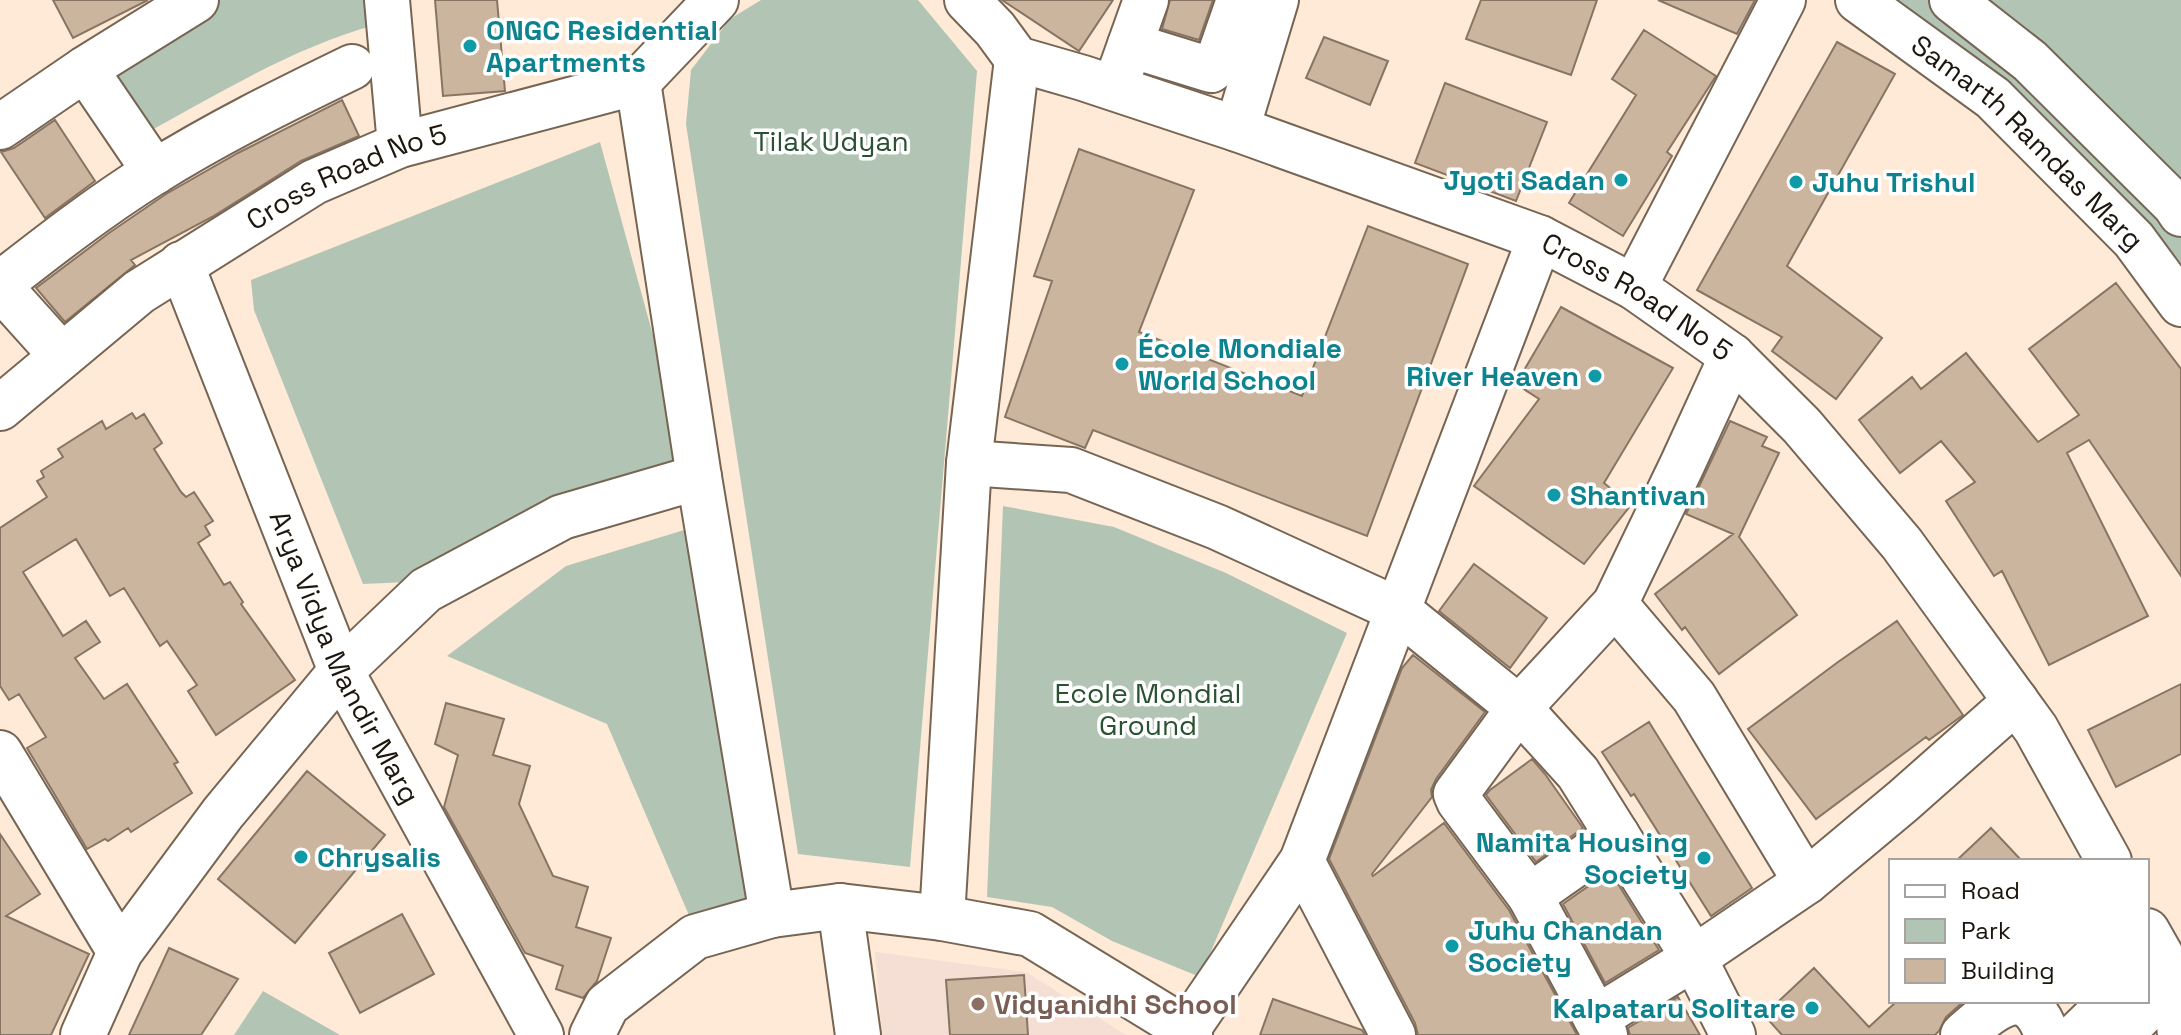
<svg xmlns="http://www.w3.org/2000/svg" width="2181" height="1035" viewBox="0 0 2181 1035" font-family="'Space Grotesk',sans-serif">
<rect width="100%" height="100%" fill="#feead6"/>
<!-- education -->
<path fill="#f5ded3" d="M875 952 1026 972 1126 1035H882Z"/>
<!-- green -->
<path fill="#b2c5b4" d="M220 0H371L375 25C291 48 213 97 137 138L100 80 174 28Z
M761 0H918L977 71 910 867 798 854 686 124 691 70 730 19Z
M1896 0H2181V269L2165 242 2042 121 1946 37Z
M600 142 686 456 468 544 407 582 363 584 254 310 251 280Z
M1003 506 1114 527 1226 573 1347 633 1200 977 1112 941 1052 907 987 897Z
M694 527 756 893 691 920 607 724 447 656 566 566Z
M263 991 340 1035H234Z"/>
<!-- building -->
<path fill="#ccb59e" stroke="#877463" stroke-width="2" d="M53 0H148L73 38Z
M435 0H497L505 91 443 96Z
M1002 0H1113L1079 51Z
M1170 0H1213L1199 40 1162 29Z
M1481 0H1597L1571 75 1466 39Z
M1658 0H1755L1737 34Z
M1644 30 1716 76 1667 152 1672 156 1623 236 1569 203 1636 95 1612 79Z
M1324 37 1388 61 1370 105 1306 78Z
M1837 42 1895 74 1787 266 1882 338 1836 399 1772 351 1782 337 1697 290Z
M1445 83 1547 122 1516 201 1415 163Z
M342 100 359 136 301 161 212 217 131 260 135 265 65 322 36 288 109 233 166 194 238 153Z
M55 120 95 181 45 218 1 152 14 148Z
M1079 149 1194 190 1139 332 1302 396 1368 226 1468 264 1367 536 1093 430 1085 448 1005 417 1052 281 1034 276Z
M2116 283 2181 369V576L2089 440 2067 453 2148 616 2049 665 2002 571 1994 576 1946 501 1975 482 1941 441 1900 473 1859 420 1912 377 1921 389 1966 353 2038 442 2079 415 2029 349Z
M1561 307 1673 368 1604 483 1631 505 1584 564 1474 486 1539 399 1516 384Z
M132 413 136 419 144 414 162 443 154 449 181 492 186 497 194 492 213 521 205 526 210 535 198 543 224 585 230 582 243 602 241 604 295 680 216 735 188 691 197 685 167 641 160 646 124 588 110 596 76 539 23 572 63 636 86 621 100 642 75 658 104 699 127 684 178 762 174 764 192 793 131 832 128 828 108 841 105 839 87 849 27 748 46 737 19 694 9 700 0 686V528L47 497 37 481 44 477 41 471 63 457 58 449 102 421 106 429Z
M1730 421 1767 437 1762 446 1779 453 1739 537 1797 615 1719 674 1685 627 1682 630 1655 594 1733 534 1686 514Z
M1474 564 1547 618 1510 668 1439 611Z
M1897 621 1963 715 1929 740 1926 737 1816 819 1748 729 1838 662Z
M1413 655 1485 712 1436 779 1431 790 1432 797 1372 874 1373 876 1444 823 1509 910 1577 1035H1418L1415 1023 1329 859 1402 668Z
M2181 684V754L2116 787 2088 730Z
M446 703 504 719 493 755 530 766 519 804 553 876 588 887 576 927 611 938 597 981 583 998 556 989 563 966 525 953 444 807 458 755 435 744Z
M1649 722 1752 888 1711 916 1634 794 1631 796 1602 752Z
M1532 759 1545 774 1583 828 1536 862 1486 795 1490 790Z
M307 771 385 835 295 943 218 879Z
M1991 828 2022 861H1956Z
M0 834 40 894 6 916 89 954 51 1035H0Z
M1610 871 1659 950 1605 983 1563 904Z
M402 914 434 974 360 1013 329 953Z
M169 948 238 979 201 1035H129Z
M1814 968 1869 1027 1897 1001H1964L1946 1017 1939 1031 1935 1035H1782L1764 1015Z
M1024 975 1028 1035H950L946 980Z
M1678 997 1700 1035H1630L1628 1028Z
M1273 999 1362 1030 1365 1035H1260Z"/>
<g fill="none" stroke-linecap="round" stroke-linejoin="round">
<!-- minor casing -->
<g stroke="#776554" stroke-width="48">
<g id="minor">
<path d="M387 0 400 145"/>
<path id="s1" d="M967 0 995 29 1017 59 1083 78 1237 129 1540 238 1634 287 1732 356 1802 426 1902 544 2036 729 2109 861"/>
<path id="s2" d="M1858 0 1993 98 2134 240 2181 304"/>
<path d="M1952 0 2030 61 2175 205 2181 214"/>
<path d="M1130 45 1211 70 1216 66 1239 0"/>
<path d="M85 69 155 172"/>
<path d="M1120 73 1146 0"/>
<path d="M638 82 699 477 772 915"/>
<path d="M0 127 85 69 196 0"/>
<path d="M1237 129 1276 0"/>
<path id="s3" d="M181 264 341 671 541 1035"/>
<path d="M0 284C50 245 100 206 153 173 217 133 284 100 352 67"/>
<path d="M0 287 62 356"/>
<path d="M1634 287 1783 0"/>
<path id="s4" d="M0 408 139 292 314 182 400 145 638 82 716 0"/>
<path d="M969 463 1071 470 1217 527 1398 610 1519 708 1578 773 1694 958 1733 1035"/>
<path d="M1615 604 1694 697 1806 882"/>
<path d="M0 753 120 952"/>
<path d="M1302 861 1393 1035"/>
<path d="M1530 896 1617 835"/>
<path d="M840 906 858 1035"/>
<path d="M942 918 969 463 1017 59"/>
<path d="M2147 931 2175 980 2180 1035"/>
<path d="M1596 1018 1694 958 1806 882 1903 801 2016 701"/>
<path d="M1187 1030 1302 861 1540 238"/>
<path d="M83 1035 120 952 223 813 341 671 426 590 562 517 699 477"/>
<path d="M592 1035 607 1005 695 937 772 915 840 906 942 918 1030 934 1187 1030 1190 1035"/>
<path d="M1605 1035 1530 896 1459 801 1456 794 1519 708 1615 604 1682 465 1732 356"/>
<path d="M1963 1035C1993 1008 2027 978 2047 1035"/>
<path d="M2077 1035 2112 1001"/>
<path d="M2120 1035 2181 975"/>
</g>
</g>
<!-- minor -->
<use href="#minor" stroke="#fff" stroke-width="44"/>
</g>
<!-- markers -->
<g fill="#0f9aa8" stroke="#fff" stroke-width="3">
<circle cx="470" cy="46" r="8"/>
<circle cx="1621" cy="180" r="8"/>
<circle cx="1796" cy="182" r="8"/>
<circle cx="1122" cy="364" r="8"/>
<circle cx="1595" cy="376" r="8"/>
<circle cx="1554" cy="495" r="8"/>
<circle cx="301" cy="857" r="8"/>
<circle cx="1704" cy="858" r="8"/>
<circle cx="1452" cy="946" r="8"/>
<circle cx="1812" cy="1008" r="8"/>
</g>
<circle fill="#8d6e63" stroke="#fff" stroke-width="3" cx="978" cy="1004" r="8"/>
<g text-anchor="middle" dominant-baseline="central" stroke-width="7" stroke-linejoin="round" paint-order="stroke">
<!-- culture labels -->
<g font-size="28" font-weight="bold" fill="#0d838f" stroke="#fff" text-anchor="start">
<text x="486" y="30">ONGC Residential<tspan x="486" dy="32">Apartments</tspan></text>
<text x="1605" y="180" text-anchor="end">Jyoti Sadan</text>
<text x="1812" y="182">Juhu Trishul</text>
<text x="1138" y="348">École Mondiale<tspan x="1138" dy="32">World School</tspan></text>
<text x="1579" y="376" text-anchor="end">River Heaven</text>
<text x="1570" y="495">Shantivan</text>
<text x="1688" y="842" text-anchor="end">Namita Housing<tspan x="1688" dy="32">Society</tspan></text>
<text x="317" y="857">Chrysalis</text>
<text x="1468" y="930">Juhu Chandan<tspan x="1468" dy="32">Society</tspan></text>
<text x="1796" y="1008" text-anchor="end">Kalpataru Solitare</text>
</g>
<!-- park labels -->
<g font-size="28" fill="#2a5131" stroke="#fff">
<text x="831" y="141">Tilak Udyan</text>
<text x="1148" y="693">Ecole Mondial<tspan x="1148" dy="32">Ground</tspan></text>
</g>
<!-- street labels -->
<g font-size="28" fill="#1d160f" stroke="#fff">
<text stroke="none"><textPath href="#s2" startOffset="222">Samarth Ramdas Marg</textPath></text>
<text stroke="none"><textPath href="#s4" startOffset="420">Cross Road No 5</textPath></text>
<text stroke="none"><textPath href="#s1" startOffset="744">Cross Road No 5</textPath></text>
<text stroke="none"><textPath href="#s3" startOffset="426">Arya Vidya Mandir Marg</textPath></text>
</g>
<!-- education labels -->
<g font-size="28" font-weight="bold" fill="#785e54" stroke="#fff" text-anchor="start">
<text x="994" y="1004">Vidyanidhi School</text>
</g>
</g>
<!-- legend -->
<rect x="1889" y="859" width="260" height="144" fill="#ffffff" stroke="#a5a29f" stroke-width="2"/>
<rect x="1905" y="885" width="40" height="12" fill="#ffffff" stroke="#a5a29f" stroke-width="2"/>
<text x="1961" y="899" font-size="24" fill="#1d160f">Road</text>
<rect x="1905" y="919" width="40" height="24" fill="#b2c5b4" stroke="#a5a29f" stroke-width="2"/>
<text x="1961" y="939" font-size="24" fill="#1d160f">Park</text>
<rect x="1905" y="959" width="40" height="24" fill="#ccb59e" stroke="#a5a29f" stroke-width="2"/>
<text x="1961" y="979" font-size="24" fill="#1d160f">Building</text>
</svg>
